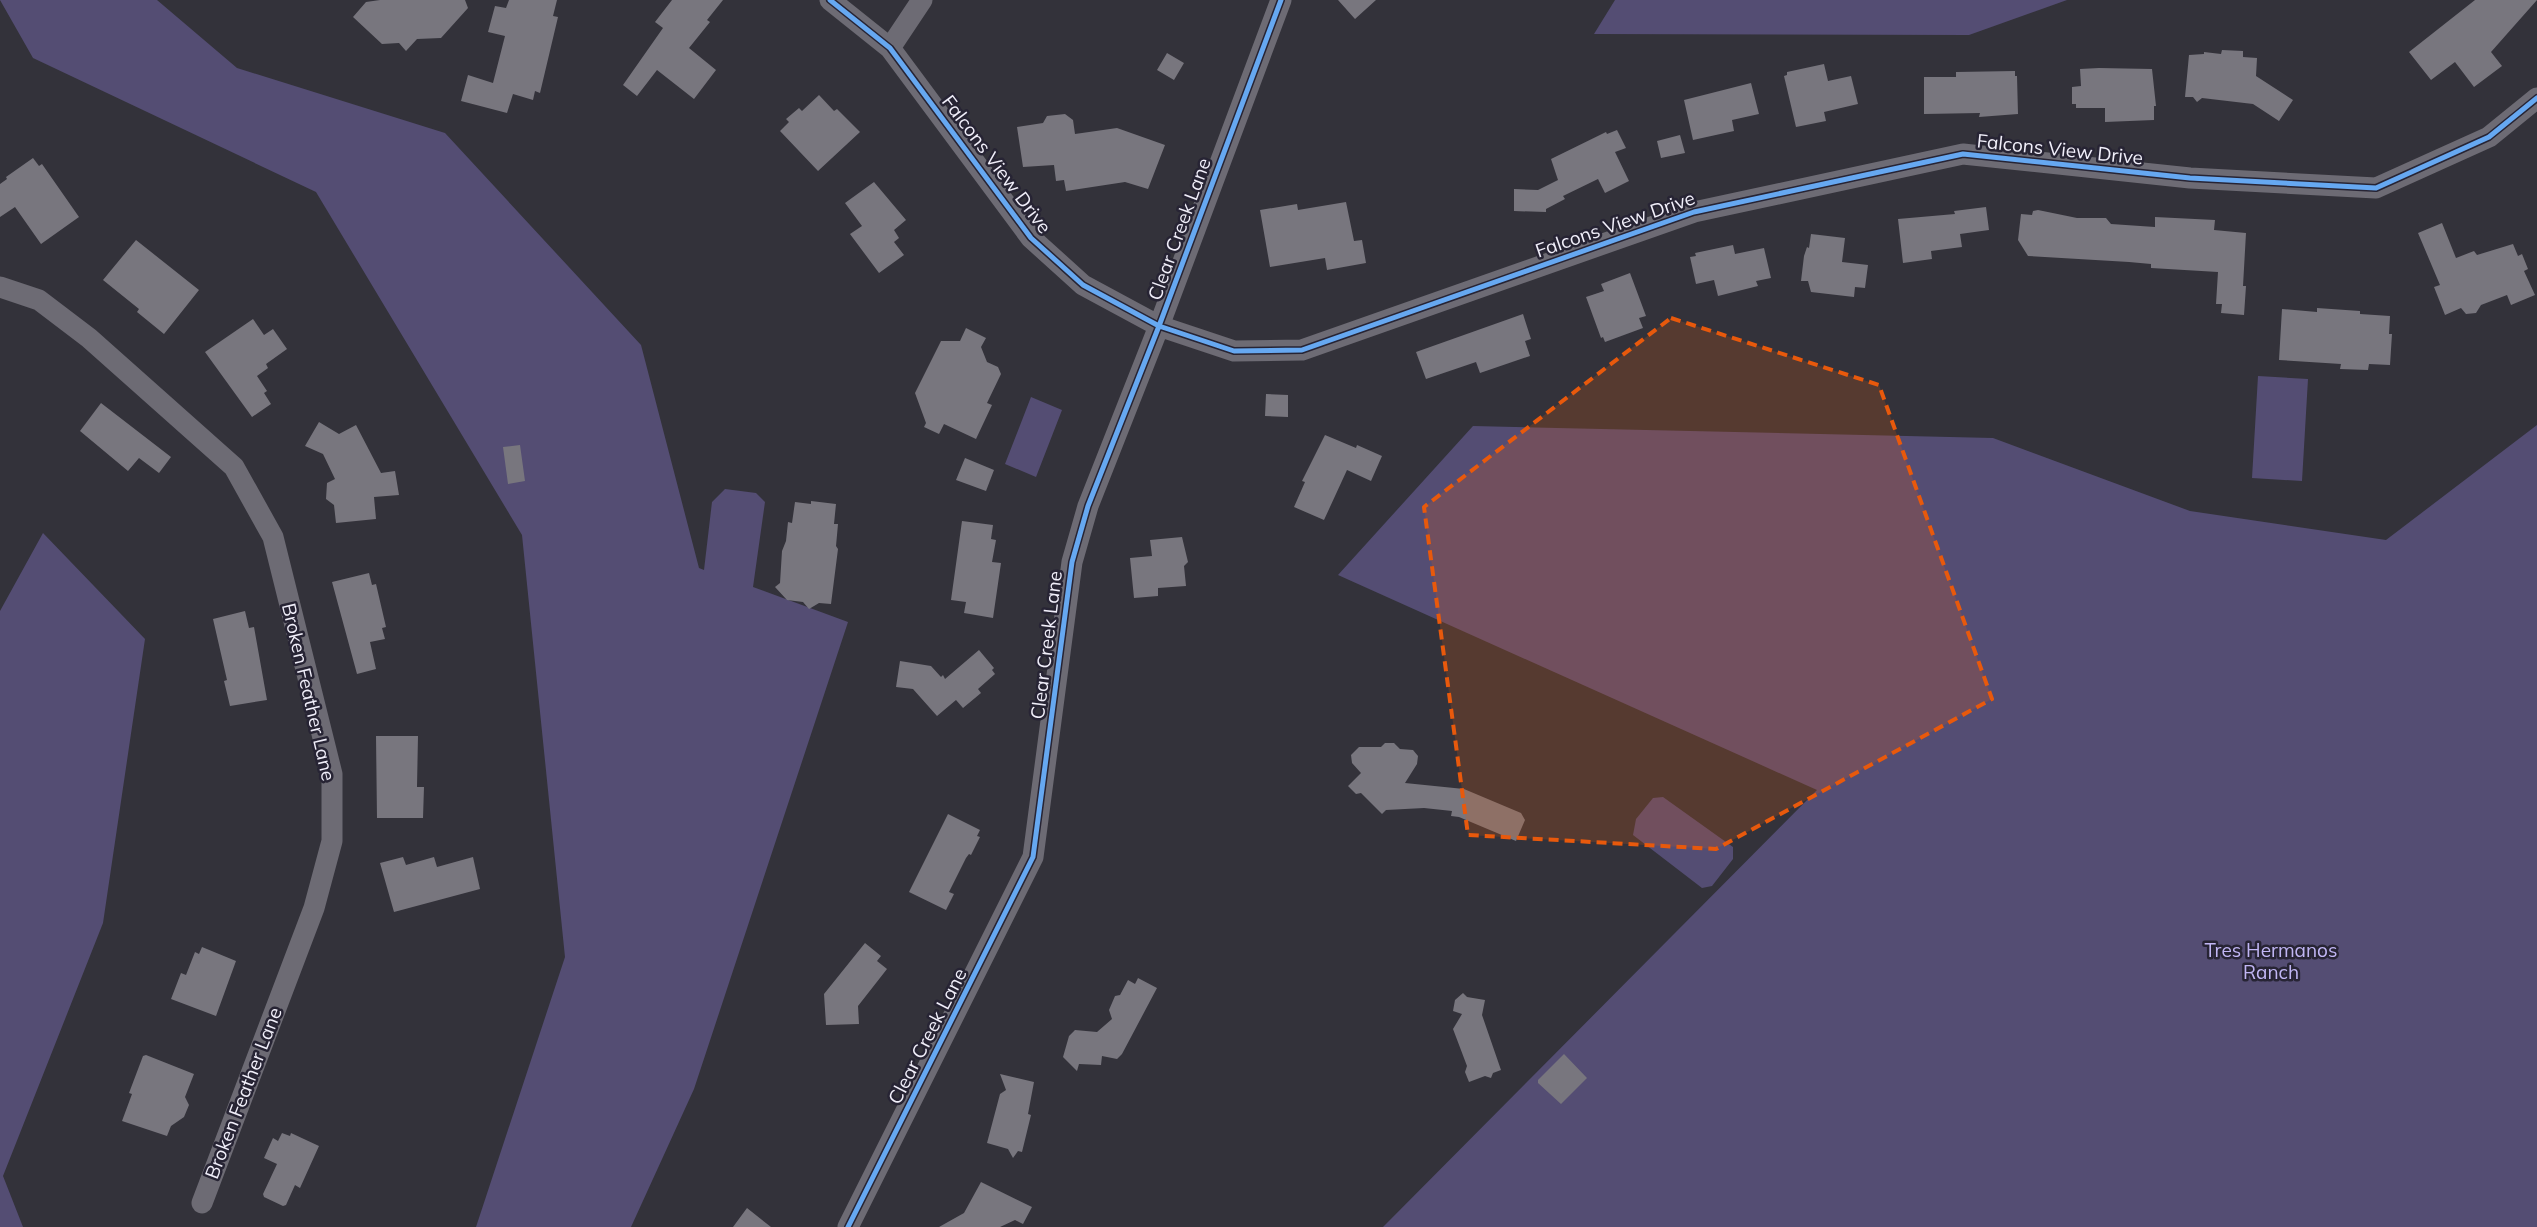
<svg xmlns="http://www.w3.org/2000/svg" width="2537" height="1227" viewBox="0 0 2537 1227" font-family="Mulish,sans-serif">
<rect width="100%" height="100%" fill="#33323a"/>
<!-- green -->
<path fill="#544d73" d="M0 0H157L237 68 445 133 641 345 699 568 704 570 712 502 725 489 756 493 765 502 753 587 848 622 694 1089 631 1227H476L565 957 522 535 316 192 33 58Z
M1615 0H2067L1969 35 1594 34Z
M2258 376 2308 379 2302 481 2252 478Z
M1031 397 1062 410 1036 477 1005 464Z
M2537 425V1227H1383L1817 790 1338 575 1473 426 1993 438 2190 511 2386 540Z
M43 533 145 639 103 923 3 1176 23 1227H0V611Z
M1663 797 1733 847V859L1712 886 1702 888 1633 835 1636 819 1653 798Z"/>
<!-- building -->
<path fill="#78767e" d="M380 0H465L468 8 441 38 417 39 406 51 399 43 382 44 353 17 366 2Z
M509 0H557L553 16 558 17 540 93 535 91 533 100 513 94 507 113 461 101 468 75 493 83 505 36 488 32 495 6 506 8Z
M672 0H723L707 20 710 22 689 48 716 70 694 99 657 70 637 96 623 85 663 28 655 22Z
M1338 0H1376L1355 19Z
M2475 0H2537L2491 52 2502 66 2474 87 2455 62 2431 80 2409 52Z
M2222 50 2243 51V57L2257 58 2256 76 2293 100 2279 121 2253 104 2202 98 2197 102 2193 97H2185L2189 55 2204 54V52L2221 54Z
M1167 53 1184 63 1174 80 1157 70Z
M1824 64 1828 81 1851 76 1858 104 1824 112 1826 121 1796 127 1784 76 1787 75V72Z
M2099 68 2152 69 2156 106H2154V120L2105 122V108H2076V104H2072V87L2081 86 2080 69Z
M2015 71V76H2017L2018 114 1979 117 1980 113 1924 114V77H1956V72Z
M1751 83 1759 114 1732 120 1734 131 1693 140 1684 100Z
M819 95 834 111 837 109 860 132 818 171 780 131 789 122 786 119 799 108 802 111Z
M1065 114 1073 120 1075 134 1117 128 1165 145 1148 189 1125 182 1066 191 1064 180 1056 181 1054 165 1023 167 1017 127 1043 123 1047 116Z
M1617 130 1626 148 1615 152 1629 181 1605 193 1598 179 1563 196 1565 199 1546 209V212L1514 211V189L1538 190 1558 180 1551 159 1606 132 1607 134Z
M1680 135 1685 153 1661 158 1657 141Z
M33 158 39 166 42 164 79 217 41 244 15 207 0 217V184L7 179 6 177Z
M874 182 906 220 894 230 899 238 894 242 904 255 879 273 850 234 862 226 845 203Z
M1346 202 1354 241 1362 240 1366 263 1327 270 1325 258 1270 267 1260 210 1297 204 1298 210Z
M1986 207 1989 230 1960 234 1962 247 1931 251 1932 259 1903 263 1898 219 1955 214 1954 211Z
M2038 210 2077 218H2106L2111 224 2155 227V217L2215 220 2214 230 2246 233 2243 286H2246L2244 315 2221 313 2222 304H2216L2218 272 2151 268V264L2129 262 2028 256 2018 240 2021 214 2032 215 2033 211Z
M2442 223 2456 258 2474 251 2477 255 2513 244 2518 256 2522 254 2528 269 2524 271 2535 295 2511 305 2507 295 2481 305 2476 313 2466 314 2461 308 2445 315 2434 287 2440 285 2418 233Z
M1811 234 1845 238 1842 262 1868 265 1865 288 1855 287 1854 297 1811 292 1808 281H1801L1804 256 1807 247 1809 248Z
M136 240 199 290 164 334 137 312 139 309 103 280Z
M1733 245 1735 254 1764 248 1771 278 1756 281 1758 286 1718 296 1714 280 1696 284 1690 257 1696 256 1695 253Z
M1630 273 1646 316 1639 318 1643 328 1605 342 1603 337 1601 338 1586 297 1604 291 1601 284Z
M2317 308 2360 311V314L2390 316 2389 334H2392L2390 365 2369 364 2368 370 2340 369 2341 364 2279 360 2282 309 2317 312Z
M1523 314 1531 339 1525 341 1530 356 1480 373 1476 362 1426 379 1416 352Z
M253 319 264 335 273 329 287 349 266 364 268 368 257 376 267 391 264 393 271 404 252 417 205 352Z
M966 328 986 338 981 347 987 362 998 367 1001 374 987 403 992 405 976 439 944 424 939 434 924 427 926 423 915 393 941 341H960Z
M1266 394 1288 395V417L1265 416Z
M101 403 171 457 159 473 139 458 128 471 80 431Z
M319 422 339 434 356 425 381 473 395 471 399 495 374 497 376 519 336 523 334 505 326 499 327 483 335 479 323 454 305 446Z
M1325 435 1356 448 1357 445 1382 456 1371 481 1347 470 1324 520 1294 507 1305 482 1302 481Z
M520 445 525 481 508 484 503 447Z
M965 458 994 470 986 491 956 480Z
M811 501 836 504 834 524H838L836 546 838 549 831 604 819 603 809 609 803 602 787 600 775 587 780 583 782 551 786 541 788 522 792 523 795 502 811 504Z
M962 521 993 525 991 539 996 540 992 562 1001 563 993 618 964 613 966 602 951 600Z
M1182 537 1188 562 1184 566 1186 586 1158 588V596L1134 598 1130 558 1152 556 1150 540Z
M369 573 372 585 376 584 386 627 382 628 385 639 370 642 376 669 357 674 332 582Z
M245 611 249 628 254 627 267 700 230 706 224 681 227 680 213 619Z
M979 650 994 668 992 670 995 674 978 689 981 693 963 708 956 700 937 716 913 689 896 687 900 661 931 666 941 677 943 675 945 679Z
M376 736H418L417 787H424L423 818H377Z
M1385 743H1394L1400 749 1413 750 1418 756 1417 764 1405 783 1464 789 1521 813 1525 820 1516 841 1459 817 1451 816 1452 811 1424 808 1386 810 1382 814 1361 793 1356 794 1348 786 1361 773 1352 763 1351 755 1359 747H1381Z
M948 814 980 830 977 836 980 837 971 855 969 854 966 858 949 892 954 894 946 910 909 892Z
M403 857 406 865 434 857 437 867 473 857 480 889 394 912 380 863Z
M865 943 881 956 877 961 887 969 858 1006 859 1024 826 1025 824 994Z
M202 947 236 961 216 1016 171 999 181 973 186 975 195 952 199 954Z
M1138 978 1157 988 1122 1054 1117 1059 1102 1056 1101 1065 1079 1064 1077 1071 1063 1057 1069 1036 1075 1030 1097 1032 1112 1019 1109 1010 1115 996 1120 995 1128 980 1135 984Z
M1463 993 1467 997 1485 1000 1482 1015 1501 1070 1493 1073 1491 1078 1485 1076 1469 1082 1465 1072 1467 1066 1453 1029 1462 1014 1453 1011 1455 1000Z
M1564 1054 1587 1078 1561 1104 1538 1083V1080Z
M146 1055 194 1074 185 1097 189 1105 184 1117 171 1126 167 1136 122 1121 132 1094 129 1093 143 1056Z
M1000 1074 1034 1082 1028 1114 1031 1115 1022 1152 1018 1151 1013 1158 1008 1149 987 1143 1000 1094 1006 1090Z
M282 1133 290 1136 291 1133 319 1146 300 1188 295 1185 286 1205 283 1206 264 1197 263 1194 277 1164 264 1158 273 1138 278 1141Z
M981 1182 1032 1207 1023 1224 1015 1220 1000 1227H939L964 1213Z
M747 1208 771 1227H733Z"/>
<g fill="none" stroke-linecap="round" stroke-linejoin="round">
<!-- street -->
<path stroke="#6d6b74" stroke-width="21" d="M830 0 890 48 1031 238 1083 285 1159 326 1234 351 1302 350 1694 212 1963 154 2190 178 2376 188 2489 137 2537 98
M890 48 922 0
M0 287 39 300 89 338 234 467 273 537 332 774V841L314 908 202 1203
M848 1227 1033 857 1072 562 1088 506 1159 326 1281 0"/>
<!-- cycleway casing -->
<g stroke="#272434" stroke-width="8">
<path id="cycleway" d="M830 0 890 48 1031 238 1083 285 1159 326 1234 351 1302 350 1694 212 1963 154 2190 178 2376 188 2489 137 2537 98
M848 1227 1033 857 1072 562 1088 506 1159 326 1281 0"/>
</g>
<!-- cycleway -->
<use href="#cycleway" stroke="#66a8f1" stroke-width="5"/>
</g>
<!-- marked area -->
<path fill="#e8590c" fill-opacity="0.2" stroke="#e8590c" stroke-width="4" stroke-dasharray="10 6" stroke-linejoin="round" d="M1671 318 1879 385 1992 699 1716 849 1468 835 1424 507Z"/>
<g text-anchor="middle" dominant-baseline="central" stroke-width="5" stroke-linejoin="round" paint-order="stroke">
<!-- street labels -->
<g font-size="19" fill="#f1effa" stroke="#272434">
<text transform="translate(2060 149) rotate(6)">Falcons View Drive</text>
<text transform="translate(997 164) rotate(53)">Falcons View Drive</text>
<text transform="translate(1615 224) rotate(-19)">Falcons View Drive</text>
<text transform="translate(1179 229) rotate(-70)">Clear Creek Lane</text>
<text transform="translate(1046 645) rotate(-83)">Clear Creek Lane</text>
<text transform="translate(309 692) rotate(77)">Broken Feather Lane</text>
<text transform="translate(927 1036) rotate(-63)">Clear Creek Lane</text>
<text transform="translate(243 1093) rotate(-69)">Broken Feather Lane</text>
</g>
<!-- park labels -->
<g font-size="19" fill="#c1b6f4" stroke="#272434">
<text x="2271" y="950">Tres Hermanos<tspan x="2271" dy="22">Ranch</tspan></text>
</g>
</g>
</svg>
